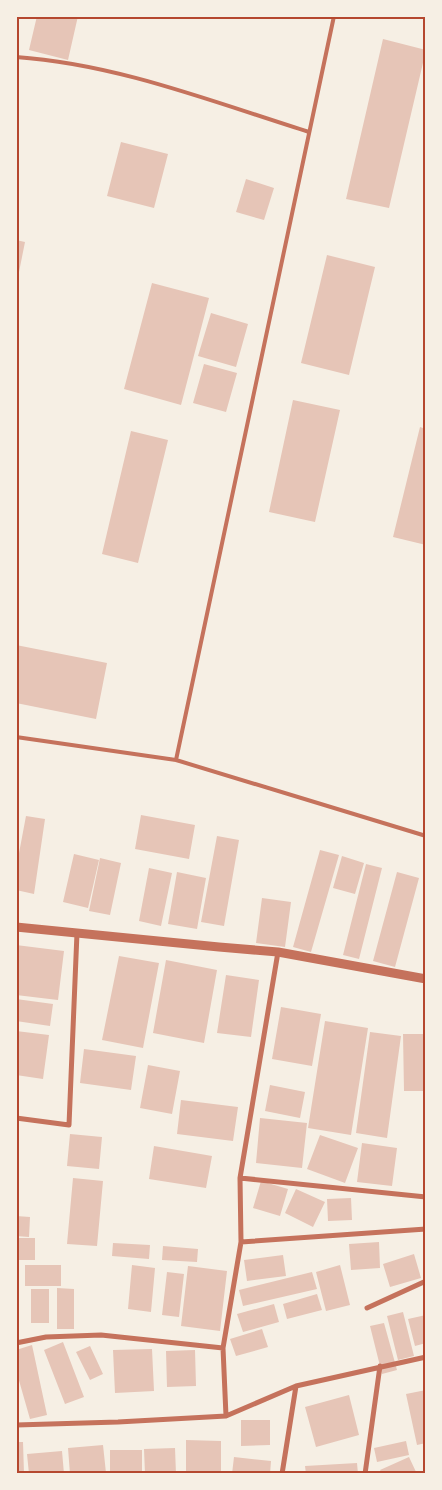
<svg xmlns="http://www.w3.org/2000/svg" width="442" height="1490" viewBox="0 0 442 1490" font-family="'Nunito Sans',sans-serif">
<rect width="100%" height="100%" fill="#f6efe4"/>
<!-- building -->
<path fill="#e6c5b7" d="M37 16H78L68 60 29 50Z
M383 39 426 50 389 208 346 199Z
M121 142 168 154 154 208 107 196Z
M246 179 274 188 264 220 236 212Z
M16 240 25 242 17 282H16Z
M327 255 375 267 349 375 301 363Z
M152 283 209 298 181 405 124 389Z
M211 313 248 324 236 367 198 356Z
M204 364 237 373 226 412 193 403Z
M293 400 340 410 315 522 269 512Z
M420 427 426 429V545L393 537Z
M131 431 168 440 138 563 102 554Z
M16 645 107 663 96 719 16 703Z
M141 815 195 825 189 859 135 849Z
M26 816 45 819 34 894 16 890V869Z
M217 836 239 840 224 926 201 922Z
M320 850 339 855 311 952 293 947Z
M74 854 99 860 88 908 63 902Z
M342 856 364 863 355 894 333 888Z
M100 858 121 863 110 915 89 911Z
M366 864 382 868 359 959 343 955Z
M149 868 172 873 161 926 139 921Z
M177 872 206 878 197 929 168 924Z
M397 872 419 878 395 967 373 961Z
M262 898 291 902 285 947 256 943Z
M16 945 64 951 58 1000 16 995Z
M119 956 159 963 143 1048 102 1040Z
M166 960 217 970 204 1043 153 1033Z
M226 975 259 980 251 1037 217 1033Z
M16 999 53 1004 50 1026 16 1021Z
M281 1007 321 1014 312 1066 272 1059Z
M325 1021 368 1028 351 1135 308 1128Z
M16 1031 49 1035 43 1079 16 1075Z
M370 1032 401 1036 387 1138 356 1133Z
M403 1034H426V1091H404Z
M84 1049 136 1056 131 1090 80 1083Z
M148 1065 180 1071 172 1114 140 1108Z
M270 1085 305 1092 300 1118 265 1111Z
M181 1100 238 1107 233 1141 177 1134Z
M260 1118 307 1123 302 1168 256 1163Z
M70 1134 102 1137 99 1169 67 1166Z
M320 1135 358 1148 345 1183 307 1169Z
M362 1143 397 1148 392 1186 357 1182Z
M154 1146 212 1156 206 1188 149 1179Z
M73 1178 103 1181 97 1246 67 1244Z
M261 1181 288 1189 280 1216 253 1208Z
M296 1189 325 1202 313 1227 285 1213Z
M351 1198 352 1220 328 1221 327 1199Z
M16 1216 30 1217 29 1237 16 1236Z
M16 1238H35V1260H16Z
M379 1242 380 1268 351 1270 349 1244Z
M113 1243 150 1245 149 1259 112 1256Z
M163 1246 198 1249 197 1262 162 1260Z
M414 1254 421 1278 390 1287 383 1264Z
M283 1255 286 1276 247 1281 244 1260Z
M25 1265H61V1286H25Z
M132 1265 155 1268 151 1312 128 1309Z
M340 1265 350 1305 326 1311 316 1272Z
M188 1266 227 1271 220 1331 181 1326Z
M167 1272 184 1274 179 1317 162 1315Z
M312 1272 317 1289 243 1306 239 1290Z
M57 1288 74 1289V1329H57Z
M31 1289H49V1323H31Z
M317 1294 322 1310 287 1319 283 1304Z
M274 1304 279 1322 243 1332 237 1314Z
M403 1312 414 1356 398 1360 387 1316Z
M426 1315V1343L415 1346 408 1319Z
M384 1323 397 1370 382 1374 370 1326Z
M262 1329 268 1347 236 1356 230 1339Z
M63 1342 84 1397 65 1404 44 1350Z
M32 1345 47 1415 30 1419 16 1370V1350Z
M90 1346 103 1374 90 1380 76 1352Z
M152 1349 154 1391 115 1393 113 1350Z
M195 1350 196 1386 167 1387 166 1351Z
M426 1390V1443L417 1445 406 1394Z
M349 1395 359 1435 316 1447 305 1407Z
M241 1420H270V1445L241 1446Z
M186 1440 221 1441V1474H186Z
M406 1441 409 1455 377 1462 374 1448Z
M16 1442H23L24 1474H16Z
M103 1445 106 1473 70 1474 68 1448Z
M175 1448 176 1474H145L144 1449Z
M110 1450H142V1474H110Z
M62 1451 64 1474H29L27 1454Z
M234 1457 271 1461 270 1474H232Z
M409 1457 417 1474H382L380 1470Z
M357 1463 358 1474H306L305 1466Z"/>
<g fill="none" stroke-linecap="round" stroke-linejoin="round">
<!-- service -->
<path stroke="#c5725c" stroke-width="4" d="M16 57C117 64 213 102 309 132
M16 737 176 760 426 836
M176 760 334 16"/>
<!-- minor -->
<path stroke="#c5725c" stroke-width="5" d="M16 1118 69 1125 77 933
M240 1178 426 1197
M241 1242 426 1229
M367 1308 426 1281
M16 1343 46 1337 101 1335 223 1348
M226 1416 223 1348 241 1242 240 1178 278 952
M16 1425 118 1422 226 1416 296 1386 426 1357
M282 1474 296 1386
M365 1474 380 1366"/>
<!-- tertiary -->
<path stroke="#c5725c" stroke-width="9" d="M16 927 219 947 278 952 426 979"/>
</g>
<!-- border -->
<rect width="442" height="1490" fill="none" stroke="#f6efe4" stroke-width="35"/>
<rect x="18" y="18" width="406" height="1454" fill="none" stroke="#b5482f" stroke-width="2"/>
</svg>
